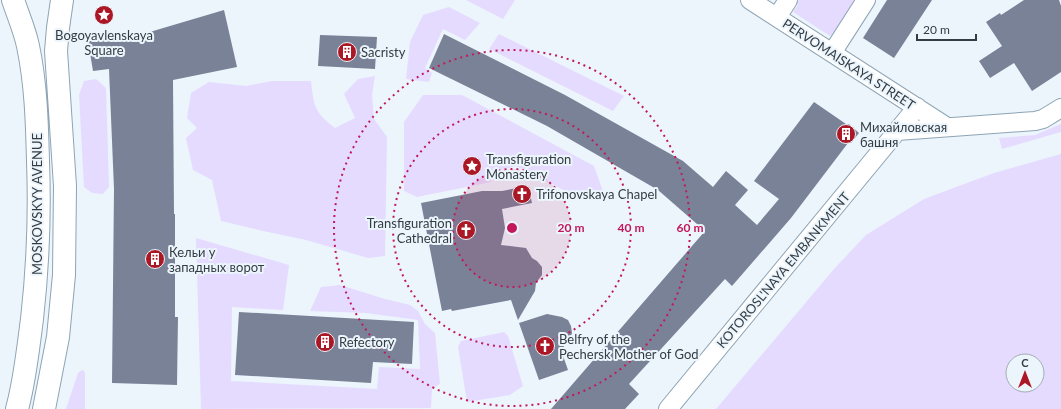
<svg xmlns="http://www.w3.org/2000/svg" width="1061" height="409" viewBox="0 0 1061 409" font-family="Lato,sans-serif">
<rect width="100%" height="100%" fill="#ecf5fc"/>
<!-- green -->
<path fill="#e5dbff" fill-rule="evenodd" d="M466 0H515L503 19Z
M799 0H855L836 30 830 36 793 12 798 5 796 4Z
M449 7 480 23 465 40 443 29 425 68 432 73 429 82 406 79 410 42 423 15Z
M499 34 624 96 613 111 489 49Z
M375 76 372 95 374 119 387 137 385 256 368 258 306 240 263 231 221 221 212 180 193 170 186 138 197 128 187 118 191 93 209 82 246 86 272 81H311C314 106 314 112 335 128L355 118 344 94 358 79Z
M96 79 106 88 109 187 103 194 92 193 84 187 79 95 84 81Z
M423 95H462L594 166 605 197 585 201 516 166 490 173 491 182 417 197 404 191V122Z
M1061 124V132L1002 149 999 138 1035 135Z
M1061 154V409H716L834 269 866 235 924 199 994 173ZM1013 361H1037V385H1013Z
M196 238 289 265 283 310 232 307 231 381 377 389 379 367 420 369 418 320 366 313 310 311 321 287 340 285 385 299 410 305 418 311 425 324 435 333 440 384 432 389 431 408 201 409Z
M504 332 508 336 523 386 510 395 467 402 458 347 461 341Z
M82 370 84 371 85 373V409H66L78 373Z"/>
<!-- building -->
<path fill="#7a8297" d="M887 0H932L894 58 863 38Z
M1024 0H1059L1061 6V72L1032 91 1014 63 990 78 979 61 1002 46 986 22 1000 13 1001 15Z
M224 10 237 67 173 80 174 214H175V317H178L177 385 112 383 114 189 109 69 93 71 88 41 115 36 116 42Z
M444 34 565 95 683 161 713 187 726 171 748 190 735 205 757 225 779 199 754 181 814 102 846 124H849L859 133 851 143H848L791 218 732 286 725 279 629 384 639 394 625 409H551L705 231 658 190 547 126 429 68Z
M320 35 377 37 375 69 318 66Z
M528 186 532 203 502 209 505 228 501 245 526 248 532 258 537 261 542 267V275L536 283 535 291 518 320 511 300 452 311 451 309 442 311 421 203 482 191H502Z
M239 312 414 322 412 364 373 362 371 383 235 375Z
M547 314 562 317 568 320 571 326 572 333 570 339 561 350 568 370 539 380 519 323Z"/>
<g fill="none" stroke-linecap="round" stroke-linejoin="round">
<!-- minor casing -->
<g stroke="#8ea4b4" stroke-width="20">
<path id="minor" d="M750 0 947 127
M777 17 788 0
M832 53 866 0
M897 131 1035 121 1043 119 1061 108
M668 409 917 107"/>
</g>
<!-- primary casing -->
<g stroke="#8ea4b4" stroke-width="24">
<path id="primary" d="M13 0C18 15 25 31 28 46 36 84 37 123 38 161 40 214 38 266 32 319 28 349 25 380 17 409
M44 409 58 337 64 275 65 186 56 51 58 28 62 0"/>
</g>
<!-- minor -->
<use href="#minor" stroke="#fff" stroke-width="18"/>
<!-- primary -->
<use href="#primary" stroke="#fff" stroke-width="22"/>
</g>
<!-- distance rings -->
<circle cx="512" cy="228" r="59" fill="#c2185b" fill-opacity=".12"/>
<g fill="none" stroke="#c2185b" stroke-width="2" stroke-dasharray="2 4">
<circle cx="512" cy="228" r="59"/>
<circle cx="512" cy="228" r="119"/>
<circle cx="512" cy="228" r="178"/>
</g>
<!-- icons -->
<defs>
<g id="sight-disc" transform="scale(1)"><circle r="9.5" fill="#ab1724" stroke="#ecf5fc"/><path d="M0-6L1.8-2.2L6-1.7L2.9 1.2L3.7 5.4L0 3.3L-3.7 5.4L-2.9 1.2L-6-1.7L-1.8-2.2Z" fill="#fff"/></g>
<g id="building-disc" transform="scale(1)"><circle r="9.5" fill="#ab1724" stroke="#ecf5fc"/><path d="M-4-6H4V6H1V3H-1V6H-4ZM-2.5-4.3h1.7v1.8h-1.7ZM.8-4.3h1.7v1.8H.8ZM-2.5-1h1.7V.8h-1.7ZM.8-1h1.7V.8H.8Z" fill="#fff"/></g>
<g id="church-disc" transform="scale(1)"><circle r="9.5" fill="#ab1724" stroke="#ecf5fc"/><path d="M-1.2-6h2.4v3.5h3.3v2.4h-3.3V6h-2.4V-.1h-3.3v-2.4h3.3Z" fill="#fff"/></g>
</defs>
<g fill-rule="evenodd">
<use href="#sight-disc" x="104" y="15"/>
<use href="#building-disc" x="347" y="52"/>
<use href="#building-disc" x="846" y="134"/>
<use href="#sight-disc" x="472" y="166"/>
<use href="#church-disc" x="522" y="194"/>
<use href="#church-disc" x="466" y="230"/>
<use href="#building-disc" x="155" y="259"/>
<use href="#building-disc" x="325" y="342"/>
<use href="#church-disc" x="545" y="346"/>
</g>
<g text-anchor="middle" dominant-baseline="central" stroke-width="4" stroke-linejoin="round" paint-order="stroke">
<!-- poi labels -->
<g font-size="13" fill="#333c43" stroke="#ecf5fc" text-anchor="start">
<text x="104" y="35" text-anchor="middle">Bogoyavlenskaya<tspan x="104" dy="15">Square</tspan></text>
<text x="361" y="52">Sacristy</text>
<text x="860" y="127">Михайловская<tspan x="860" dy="15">башня</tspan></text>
<text x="486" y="159">Transfiguration<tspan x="486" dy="15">Monastery</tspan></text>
<text x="536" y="194">Trifonovskaya Chapel</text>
<text x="452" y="223" text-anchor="end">Transfiguration<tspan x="452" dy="15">Cathedral</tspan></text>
<text x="169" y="252">Кельи у<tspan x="169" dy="15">западных ворот</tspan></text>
<text x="559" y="339">Belfry of the<tspan x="559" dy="15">Pechersk Mother of God</tspan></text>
<text x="339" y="342">Refectory</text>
</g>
<!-- street labels -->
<g font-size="13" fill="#333c43" stroke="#ecf5fc">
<text transform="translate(849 64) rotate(33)">PERVOMAISKAYA STREET</text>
<text transform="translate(37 204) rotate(-90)">MOSKOVSKYY AVENUE</text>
<text transform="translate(783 270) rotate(-50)">KOTOROSL'NAYA EMBANKMENT</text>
</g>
</g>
<circle cx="512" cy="228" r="6" fill="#c2185b" stroke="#ecf5fc" stroke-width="2"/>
<g font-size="12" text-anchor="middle" font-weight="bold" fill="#c2185b" stroke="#ecf5fc" stroke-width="4" stroke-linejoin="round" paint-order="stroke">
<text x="571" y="232">20 m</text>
<text x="631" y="232">40 m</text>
<text x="690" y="232">60 m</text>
</g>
<!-- north arrow -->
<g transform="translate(1025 373)"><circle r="19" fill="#ecf5fc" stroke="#a2abb2"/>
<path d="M0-3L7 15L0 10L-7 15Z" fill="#ab1724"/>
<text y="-6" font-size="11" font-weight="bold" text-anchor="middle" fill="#333c43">С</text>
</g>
<!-- scale -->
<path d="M917 34v6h59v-6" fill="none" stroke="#333c43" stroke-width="2"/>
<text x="923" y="34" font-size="12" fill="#333c43" stroke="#ecf5fc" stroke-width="3" paint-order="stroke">20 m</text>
</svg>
